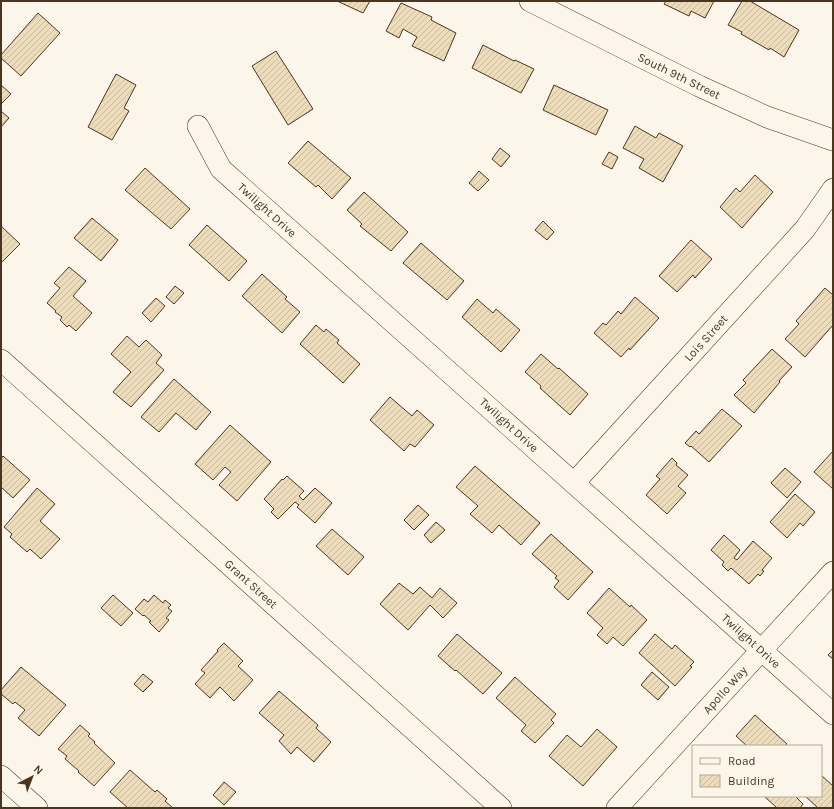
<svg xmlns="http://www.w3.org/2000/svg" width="834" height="809" viewBox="0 0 834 809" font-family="Karla,sans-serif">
<defs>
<pattern id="building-hatch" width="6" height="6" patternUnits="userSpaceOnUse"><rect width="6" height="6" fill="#ecdcbc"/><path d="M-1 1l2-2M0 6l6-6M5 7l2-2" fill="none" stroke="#ccbda1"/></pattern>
</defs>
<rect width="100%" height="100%" fill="#fbf6e9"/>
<!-- building -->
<path fill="url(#building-hatch)" stroke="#4a3520" d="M337 1H370L363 13Z
M666 1H714L705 18 691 11 689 16 664 4Z
M742 1H750L799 30 784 57 770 48 769 50 741 34 742 32 728 25Z
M401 3 432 17 431 20 456 33 444 61 412 46 417 37 403 29 399 38 386 31Z
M38 13 60 33 21 76 1 58V55Z
M483 45 514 61 515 60 534 69 521 93 472 68Z
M276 51 313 109 288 125 252 66Z
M116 74 136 85 124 108 129 111 112 140 88 127Z
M1 85 11 94 1 104Z
M554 85 608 110 596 135 543 110Z
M1 111 9 118 1 127Z
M635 126 656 138 659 133 683 146 663 182 639 168 644 159 623 148Z
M308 141 351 178 332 199 318 185 316 187 288 163Z
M500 148 510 156 501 167 492 159Z
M609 152 618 157 612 169 602 164Z
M145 168 190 209 171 229 125 190Z
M479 171 489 180 478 191 469 183Z
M755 175 773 192 742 228 720 207 736 188 740 192Z
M364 192 408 232 391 251 360 226 362 224 347 210Z
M92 218 118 240 101 261 74 238Z
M543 221 554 232 547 240 535 230Z
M207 225 247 261 229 281 189 245Z
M1 226 20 244 1 263Z
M691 240 712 259 695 278 693 275 677 292 659 276Z
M421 243 464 281 447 300 403 263Z
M69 267 86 281 73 296 92 313 76 331 69 325 67 327 60 320 62 317 55 312 56 311 47 303 60 288 54 283Z
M262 274 287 297 285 299 300 312 282 333 242 296Z
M175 286 184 293 174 304 166 297Z
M825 288 833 295V325L805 357 785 339 799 324 796 321Z
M635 297 659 318 630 350 629 348 621 357 594 333 603 323 606 325 618 311 621 314Z
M156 298 165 306 151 322 142 313Z
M477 299 493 313 496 309 520 330 501 352 462 317Z
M316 325 324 332 326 329 339 340 337 343 360 364 343 383 300 344Z
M127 336 139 347 146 340 162 355 156 363 164 370 131 407 113 392 131 372 111 354Z
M772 349 792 367 779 381 780 382 754 413 734 395 746 383 743 380Z
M541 354 558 369 559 368 588 394 570 415 540 388 541 386 525 372Z
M174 379 211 412 196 430 176 413 159 432 141 417Z
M390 397 412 416 417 410 434 425 415 447 410 444 404 451 370 420Z
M722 409 742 426 709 462 691 446 690 447 685 443 696 431 699 434Z
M230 425 271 462 237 501 219 485 231 472 225 467 213 480 195 464Z
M833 451V489L814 472Z
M3 456 30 480 13 498 1 487V459Z
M672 458 677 463 676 465 688 475 678 486 686 493 667 514 646 495 660 479 656 476Z
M475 466 540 523 521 545 499 525 492 533 470 514 478 506 456 487Z
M785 468 801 482 787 498 771 483Z
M287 476 304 491 299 496 303 500 315 488 332 503 315 523 297 507 299 505 295 502 278 519 271 512 274 509 264 499 282 479 283 480Z
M37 488 55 504 40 521 60 539 41 559 30 549 27 552 10 537 12 534 4 527Z
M795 494 815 512 803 526 800 523 787 538 770 522Z
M418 505 429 515 414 530 404 520Z
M436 522 445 530 431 543 424 535Z
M332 529 364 557 348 575 316 546Z
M551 534 593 572 568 600 554 587 559 581 555 578 557 576 532 554Z
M724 535 740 550 734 558 737 560 753 541 772 558 762 570 764 571 760 576 758 574 749 584 731 568 728 571 722 565 724 562 711 550Z
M399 583 413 594 420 587 432 598 440 588 457 603 443 618 430 605 408 630 380 604Z
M609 588 630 607 631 605 647 620 623 646 613 637 607 644 597 635 603 628 587 613Z
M113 595 133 613 121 626 101 608Z
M154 595 163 603 165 600 171 605 168 608 172 611 166 618 169 620 159 632 149 622 151 621 144 615 143 616 135 609 144 599 148 602Z
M457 634 502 673 483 694 456 670 455 671 438 656Z
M655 634 672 649 675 645 694 662 690 666 692 667 675 686 639 653Z
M224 643 243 661 238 666 253 680 234 701 220 687 210 698 195 684 205 673 201 670 218 651 217 650Z
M833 650V659L828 655Z
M21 667 66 705 39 736 18 718 25 710 15 702 13 704 1 694V690Z
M652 672 669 687 658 700 641 685Z
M143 674 153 682 143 692 134 684Z
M515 677 556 714 551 720 554 723 535 743 521 731 526 725 496 698Z
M279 691 318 725 316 728 331 742 314 762 297 747 291 754 279 741 284 735 259 713Z
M755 715 787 744 785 746H747L736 736Z
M80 725 90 734 88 736 95 742 94 743 115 763 94 786 78 772 79 771 65 759 67 756 58 749Z
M597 729 617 747 583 786 549 756 567 735 581 747Z
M130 770 155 792 157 790 167 799 165 801 173 808H128L110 792Z
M821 775 833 786V808H818L805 796H821Z
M224 782 236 792 224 805 213 795Z
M764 796H795L803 804 800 808H777Z"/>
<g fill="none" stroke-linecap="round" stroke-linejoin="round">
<!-- minor casing -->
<g stroke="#4a3520" stroke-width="22">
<path id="minor" d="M530 1 699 86 767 117 833 140
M198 126 221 169 833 714
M1 360 501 808
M574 483 805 229 833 189
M1 776 37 808
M617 808 833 572"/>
</g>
<!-- minor -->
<use href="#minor" stroke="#fbf6e9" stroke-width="21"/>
</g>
<g text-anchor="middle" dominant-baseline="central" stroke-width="3" stroke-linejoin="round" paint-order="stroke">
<!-- street labels -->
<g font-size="12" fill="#4a3520" stroke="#fbf6e9">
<text transform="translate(679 76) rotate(26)">South 9th Street</text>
<text transform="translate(267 210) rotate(42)">Twilight Drive</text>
<text transform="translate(706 338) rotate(-48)">Lois Street</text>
<text transform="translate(509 425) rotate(42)">Twilight Drive</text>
<text transform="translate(251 584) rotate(42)">Grant Street</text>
<text transform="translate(751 641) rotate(42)">Twilight Drive</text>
<text transform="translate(725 690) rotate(-48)">Apollo Way</text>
</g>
</g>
<!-- border -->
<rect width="834" height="809" fill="none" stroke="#4a3520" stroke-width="4"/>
<!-- legend -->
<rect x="692" y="745" width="130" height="52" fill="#fbf6e9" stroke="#b4a999"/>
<rect x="700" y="758" width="20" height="6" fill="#fbf6e9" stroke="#b4a999"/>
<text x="728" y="765" font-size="12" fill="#4a3520">Road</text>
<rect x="700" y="775" width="20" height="12" fill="url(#building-hatch)" stroke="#b4a999"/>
<text x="728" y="785" font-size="12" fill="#4a3520">Building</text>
<!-- north arrow -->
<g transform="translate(32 777) rotate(42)" stroke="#fbf6e9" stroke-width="3" paint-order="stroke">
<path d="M0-3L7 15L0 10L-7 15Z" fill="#4a3520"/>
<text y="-6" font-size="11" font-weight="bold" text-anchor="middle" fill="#4a3520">N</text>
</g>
</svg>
